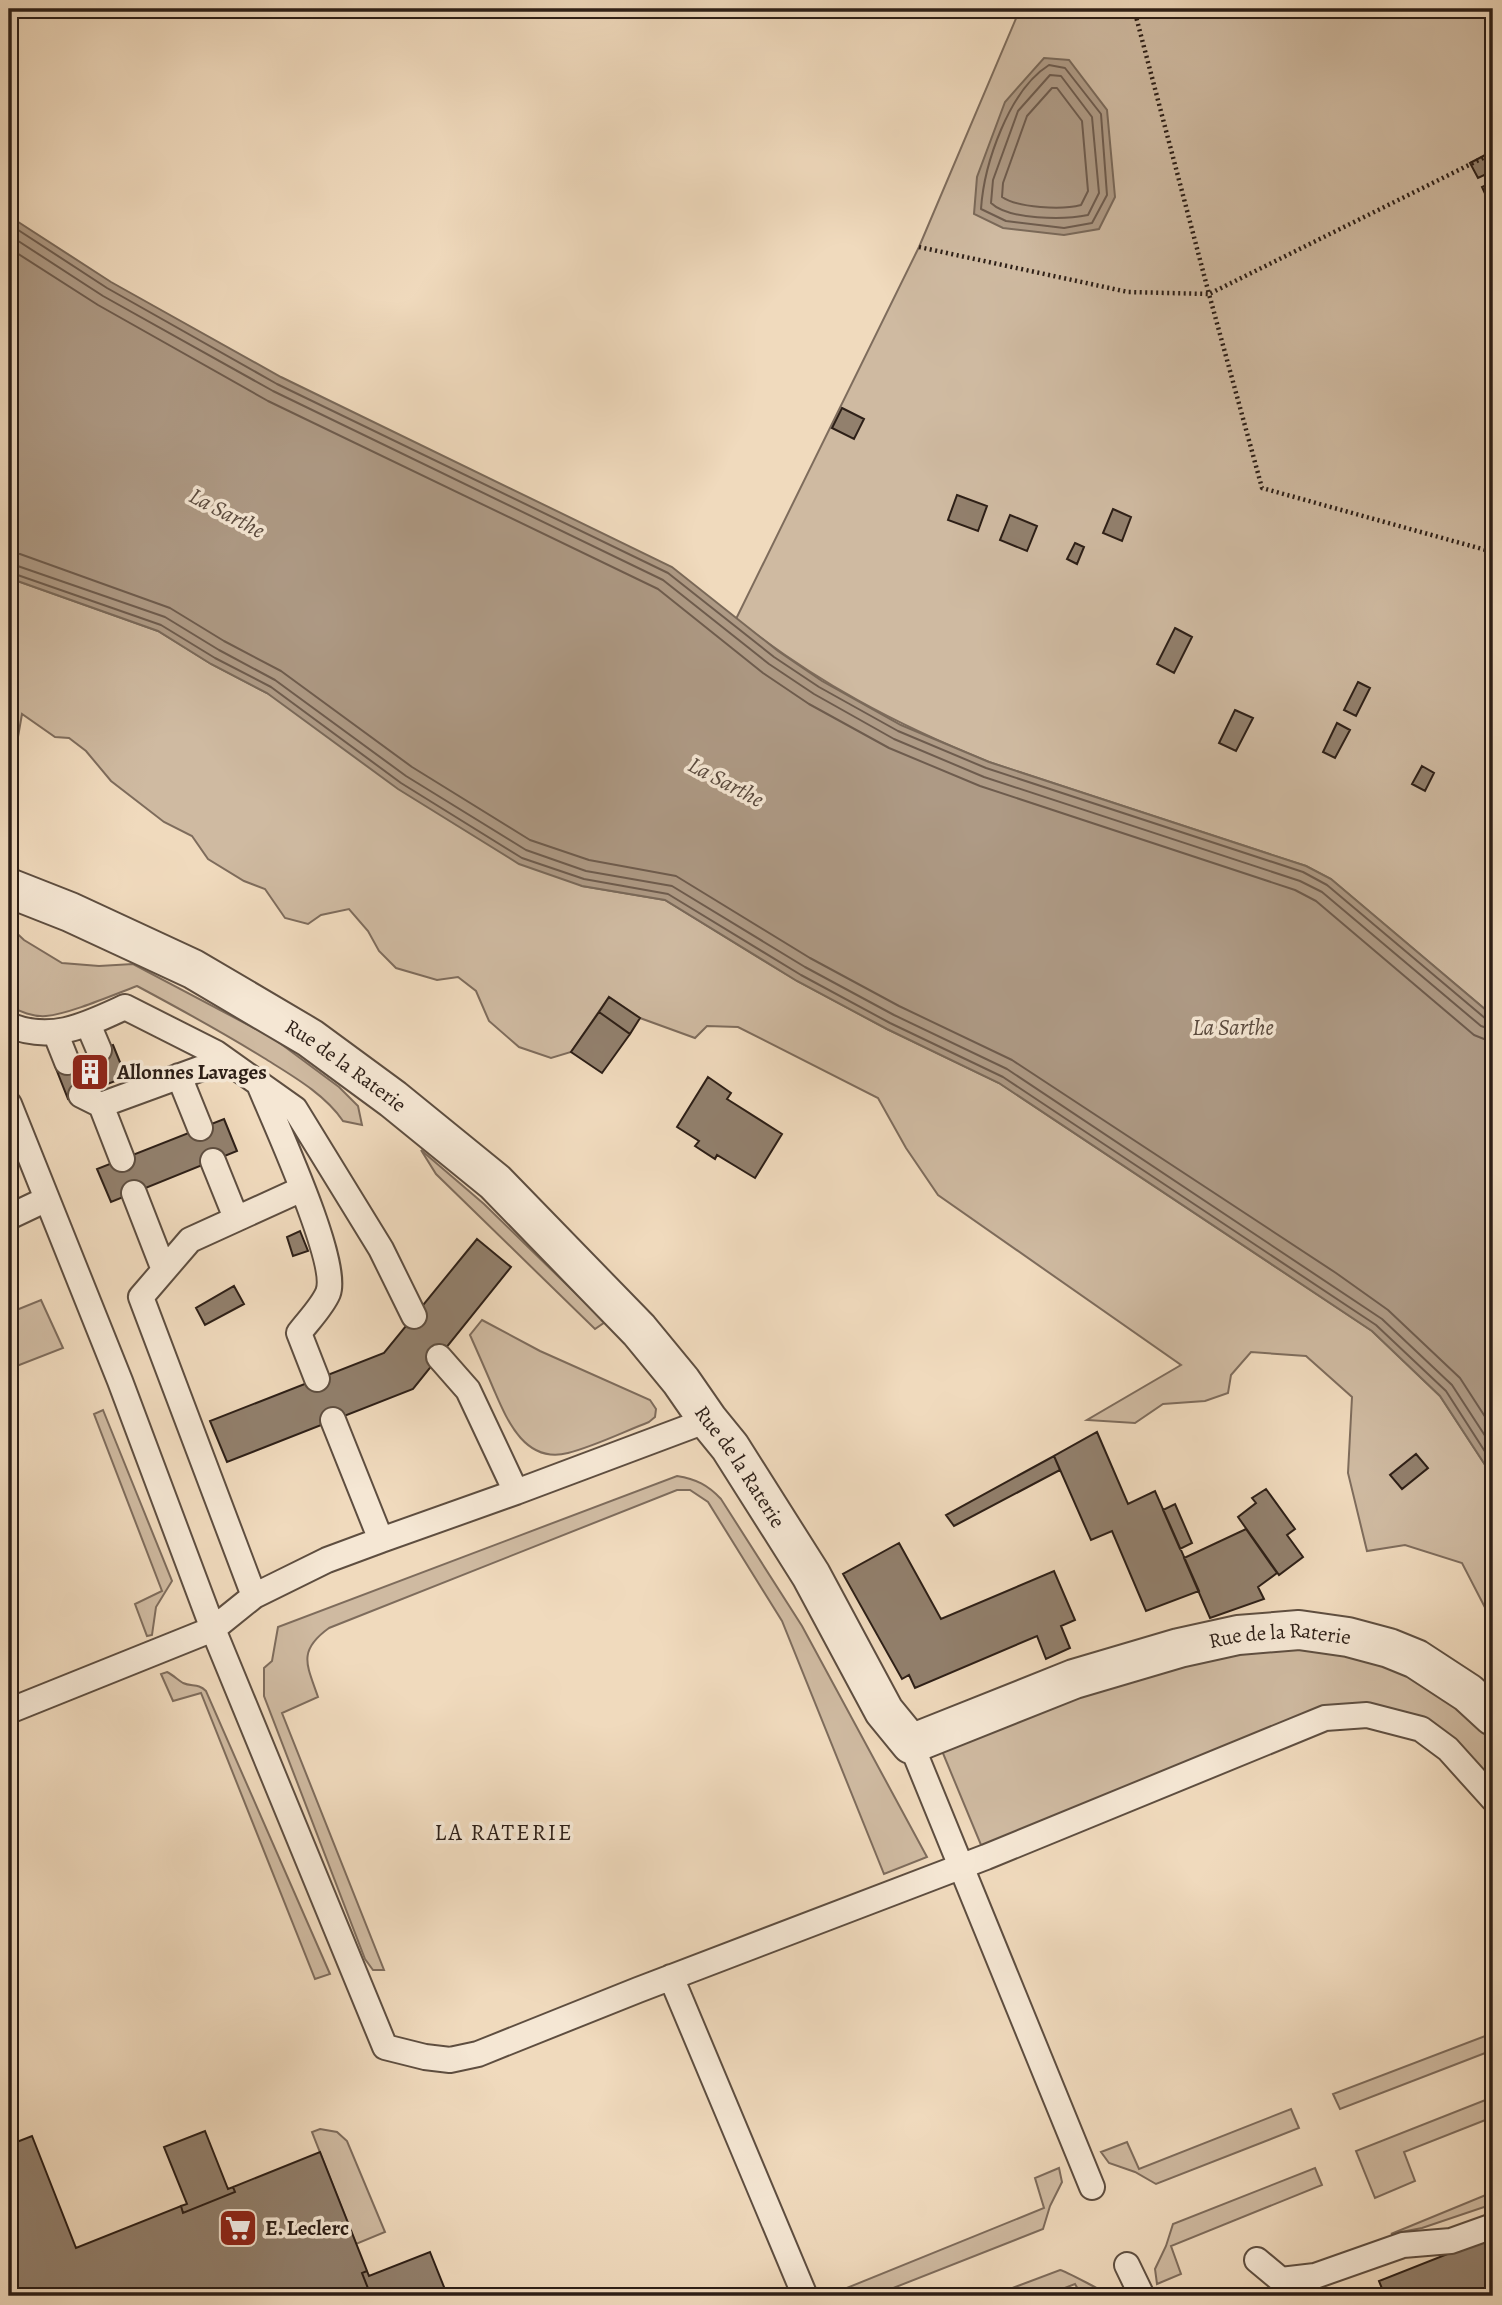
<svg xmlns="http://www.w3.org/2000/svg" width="1502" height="2305" viewBox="0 0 1502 2305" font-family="Alegreya,serif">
<rect width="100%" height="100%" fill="#f0dabd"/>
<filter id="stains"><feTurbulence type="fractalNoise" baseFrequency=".00286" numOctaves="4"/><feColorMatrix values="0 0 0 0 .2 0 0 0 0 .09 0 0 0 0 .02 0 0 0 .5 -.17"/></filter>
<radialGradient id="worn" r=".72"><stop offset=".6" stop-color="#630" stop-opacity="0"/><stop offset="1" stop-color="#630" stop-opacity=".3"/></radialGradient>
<!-- green -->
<path fill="#cfbaa1" stroke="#7e6c5c" stroke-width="2" d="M1020 9H1493V1016L1331 879 1306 866 989 762C893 723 818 683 736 619L919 247Z
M9 578 158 631 211 664 267 693 582 886 665 900 797 981 887 1029 999 1083 1372 1331 1440 1396 1493 1477V1623L1462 1563 1405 1545 1367 1551 1348 1473 1352 1397 1306 1356 1251 1352 1231 1375 1228 1393 1205 1401 1163 1404 1135 1423 1087 1420 1181 1365 938 1195 906 1148 878 1098 738 1027 707 1026 695 1038 640 1018 609 997 571 1052 551 1058 519 1047 489 1021 476 991 458 977 437 980 396 968 379 951 368 931 349 909 321 915 308 924 285 918 265 889 244 881 208 859 192 836 164 822 111 781 86 751 69 738 55 737 22 714 18 737 9 736Z
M9 926 24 940 62 963 99 966 133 964 273 1038 339 1087 358 1106 362 1125 343 1121C325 1094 291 1075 264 1058 222 1032 180 1009 137 986 113 995 69 1014 46 1016 34 1017 19 1012 9 1005Z
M421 1150 484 1204 605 1322 595 1329 436 1174Z
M41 1300 63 1348 9 1369V1313Z
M482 1320 540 1351 650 1400 656 1409 655 1417 649 1422C623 1432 595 1446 568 1453 525 1464 507 1420 494 1390 486 1371 478 1353 470 1335Z
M103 1410 172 1581 156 1607 152 1635 147 1636 135 1604 162 1591 94 1414Z
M677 1476C696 1479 708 1485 721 1499L802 1626 927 1857 884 1874 782 1621 708 1502 690 1490H677L329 1628C297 1651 307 1665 318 1697L282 1713 384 1970H373L365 1959 264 1696V1668L272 1661 278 1627Z
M1348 1637 1493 1716V1800L1448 1749 1367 1715 986 1857 935 1734 1074 1679Z
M167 1672C173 1675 178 1680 183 1683 192 1687 198 1683 206 1691L330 1974 315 1979 201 1693 173 1701 161 1674Z
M1493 2033V2050L1340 2109 1333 2094Z
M1493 2097V2117L1404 2152 1415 2181 1375 2198 1356 2151Z
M1291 2109 1299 2128 1156 2184 1135 2172 1109 2163 1101 2152 1127 2142 1139 2169Z
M320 2129 337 2132 347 2141 385 2232 356 2244 312 2132Z
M1059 2168 1062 2182 1050 2206 1043 2229 873 2296H827L1044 2208 1035 2178Z
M1315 2168 1322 2185 1171 2246 1181 2274 1157 2284 1155 2269 1166 2246 1173 2224Z
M1493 2192V2204L1422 2228 1391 2234Z
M1060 2270C1065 2271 1107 2293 1110 2296H1082L1075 2284 1044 2296H991Z"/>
<!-- water -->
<path fill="#ae9a85" stroke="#7a6959" stroke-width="2" d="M1044 58 1069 60 1107 110 1115 197 1099 229 1064 235 1003 228 974 214 977 177 1005 102Z
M9 216 111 282 281 377 672 567 778 651 822 681 901 725 989 762 1306 866 1331 879 1493 1016V1477L1440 1396 1372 1331 999 1083 887 1029 797 981 665 900 582 886 519 864 398 789 267 693 211 664 158 631 9 578Z"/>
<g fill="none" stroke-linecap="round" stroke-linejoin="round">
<!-- shore -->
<path stroke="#6e5c4e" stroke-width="2" d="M1049 65 1065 68 1101 114 1107 195 1092 223 1064 228 1006 221 981 209C984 164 1009 90 1049 65Z
M1050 75 1061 76 1092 117 1099 193 1088 215C1064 220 1009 220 991 203L993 180 1018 111Z
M1052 88H1057L1082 121 1088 191 1081 205C1062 210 1018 208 1002 197L1003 183 1027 116Z
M9 224 107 288 277 384 668 573 774 657 819 687 898 731 986 768 1303 872 1327 885 1486 1019 1493 1021
M9 235 103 296 273 391 663 580 769 664 814 694 894 739 984 777 1300 881 1322 892 1481 1026 1493 1030
M9 248 98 305 268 401 658 589 763 673 809 704 889 748 980 786 1295 890 1316 901 1474 1035 1484 1039 1493 1040
M9 553 20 554 170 608 224 641 281 671 412 767 530 840 589 860 676 876 810 958 899 1006 1012 1060 1336 1273 1388 1310 1460 1378 1493 1429
M9 563 165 617 219 650 275 680 406 776 526 850 586 871 672 886 805 967 894 1015 1007 1069 1382 1319 1452 1385 1493 1448
M9 572 161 625 215 658 271 687 401 783 522 858 584 879 668 894 801 975 890 1023 1003 1077 1376 1325 1446 1391 1493 1464"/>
</g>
<!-- building -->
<path fill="#92806d" stroke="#2d1f17" stroke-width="2" d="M1487 154 1493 171 1478 178 1470 163Z
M1493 182V197L1488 200 1482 187Z
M842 408 864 419 854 439 832 428Z
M957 495 987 506 978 531 948 520Z
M1113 509 1131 517 1122 541 1103 533Z
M1010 515 1037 526 1027 551 1000 540Z
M1075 543 1084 547 1077 564 1067 559Z
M1175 628 1192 637 1174 673 1157 664Z
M1358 682 1370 688 1356 716 1344 710Z
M1235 710 1253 718 1236 751 1219 743Z
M1337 723 1350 730 1335 758 1323 752Z
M1422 766 1434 773 1425 791 1412 784Z
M609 997 640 1018 630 1034 599 1012Z
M599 1012 630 1034 602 1073 571 1052Z
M113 1045 126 1077 68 1099 55 1066Z
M708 1077 731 1093 727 1099 782 1134 755 1178 717 1155 715 1159 695 1146 699 1141 677 1127Z
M224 1119 237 1151 111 1202 97 1169Z
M300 1231 308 1251 293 1256 287 1237Z
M477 1239 511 1267 413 1389 227 1462 210 1421 384 1353Z
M234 1286 244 1304 205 1325 196 1308Z
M1097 1432 1128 1504 1155 1491 1199 1591 1146 1611 1112 1531 1091 1540 1054 1456Z
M1416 1454 1428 1468 1402 1489 1390 1475Z
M1054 1456 1060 1470 954 1526 946 1515Z
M1266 1489 1295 1529 1287 1535 1303 1557 1279 1575 1238 1517 1256 1503 1252 1498Z
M1175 1504 1192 1543 1180 1549 1163 1510Z
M1246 1529 1277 1573 1258 1587 1264 1599 1210 1618 1184 1558Z
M899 1543 941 1619 1054 1571 1075 1620 1061 1626 1070 1648 1046 1659 1037 1636 915 1688 909 1675 902 1679 843 1574Z
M205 2131 228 2189 233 2187 235 2192 183 2213 181 2206 187 2204 164 2147Z
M32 2136 76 2248 181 2206 183 2213 235 2192 233 2187 320 2152 367 2271 362 2273 371 2296H9V2145Z
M1493 2236V2296H1385L1379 2281Z
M430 2252 446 2292 434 2296H371L362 2273 367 2271 369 2276Z"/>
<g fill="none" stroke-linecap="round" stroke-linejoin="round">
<!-- service casing -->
<g stroke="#5e4e40" stroke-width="28">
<path id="service" d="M88 1024 99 1050
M9 1025C51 1043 86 1025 125 1007L216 1053 295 1109 381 1249 414 1316
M55 1032 67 1062
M179 1076 200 1128
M259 1084C274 1121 340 1262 328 1293 322 1307 308 1321 299 1333L317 1379
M81 1095 101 1105 122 1159
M9 1104 120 1381 213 1629 385 2047 425 2057 450 2060 478 2054 638 1990 986 1857 1325 1718 1367 1715 1421 1729 1448 1749 1493 1799
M101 1105 224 1060
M213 1161 236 1218
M134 1193 164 1270
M9 1217 47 1199
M439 1357 468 1390 516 1492 708 1420
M381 1540 516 1492
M254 1596 141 1297 190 1240 302 1189
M9 1711 213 1629 254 1596 327 1560 381 1540 333 1420
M911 1744 1092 2187
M671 1977 805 2296
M1257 2260 1281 2280 1315 2276 1403 2245 1451 2241 1493 2226
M1127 2265 1142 2296"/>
</g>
<!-- minor casing -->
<g stroke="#5e4e40" stroke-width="42">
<g id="minor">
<path id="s1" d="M9 888 70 912 193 969 310 1038 393 1099 495 1182 639 1330 681 1381 708 1420 730 1447 811 1575 884 1711 911 1744 1074 1679 1179 1648 1238 1635 1299 1630 1348 1637 1389 1648 1416 1659 1468 1693 1493 1716"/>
</g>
</g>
<!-- path -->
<path stroke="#2d1f17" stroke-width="4.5" stroke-dasharray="2 3.5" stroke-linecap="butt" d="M1493 153 1209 294 1262 488 1493 552
M919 247 1128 292 1209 294 1134 9"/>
<!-- service -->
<use href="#service" stroke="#f5e7d4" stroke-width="24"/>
<!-- minor -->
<use href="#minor" stroke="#f5e7d4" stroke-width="38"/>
</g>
<!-- icons -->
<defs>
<g id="building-square" transform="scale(2.0125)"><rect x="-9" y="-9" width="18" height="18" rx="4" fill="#8f2418" stroke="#f5e7d4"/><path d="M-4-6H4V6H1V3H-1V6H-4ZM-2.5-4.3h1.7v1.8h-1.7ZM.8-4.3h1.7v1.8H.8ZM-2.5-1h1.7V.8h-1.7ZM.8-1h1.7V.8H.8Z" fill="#fff"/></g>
<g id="supermarket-square" transform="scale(2.0125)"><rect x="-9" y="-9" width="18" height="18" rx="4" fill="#8f2418" stroke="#f5e7d4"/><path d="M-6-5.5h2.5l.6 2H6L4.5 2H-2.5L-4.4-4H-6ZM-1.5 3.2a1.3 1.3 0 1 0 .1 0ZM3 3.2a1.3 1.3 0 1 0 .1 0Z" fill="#fff"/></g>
</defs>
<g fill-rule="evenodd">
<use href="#building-square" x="90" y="1072"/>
<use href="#supermarket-square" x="238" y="2228"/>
</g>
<g text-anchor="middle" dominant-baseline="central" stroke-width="7" stroke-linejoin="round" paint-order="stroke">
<!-- street labels -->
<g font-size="21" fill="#2d1f17" stroke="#f5e7d4">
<text stroke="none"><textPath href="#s1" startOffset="382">Rue de la Raterie</textPath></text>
<text stroke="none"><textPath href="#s1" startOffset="948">Rue de la Raterie</textPath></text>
<text stroke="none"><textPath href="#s1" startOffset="1662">Rue de la Raterie</textPath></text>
</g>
<!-- poi labels -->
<g font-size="21" font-weight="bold" fill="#2d1f17" stroke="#f5e7d4" text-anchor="start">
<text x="117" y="1072">Allonnes Lavages</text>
<text x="265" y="2228">E. Leclerc</text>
</g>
<!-- water labels -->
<g font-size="23" font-style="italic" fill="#5a4a3e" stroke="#f5e7d4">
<text transform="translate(227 513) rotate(28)">La Sarthe</text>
<text transform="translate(726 782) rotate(28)">La Sarthe</text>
<text x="1233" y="1027">La Sarthe</text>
</g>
<!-- neighbourhood labels -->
<g font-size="23" letter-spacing="2" fill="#2d1f17" stroke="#f5e7d4">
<text x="504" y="1832">LA RATERIE</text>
</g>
</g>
<!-- margin -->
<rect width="1502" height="2305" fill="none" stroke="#f0dabd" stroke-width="35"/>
<rect x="10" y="10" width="1481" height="2284" fill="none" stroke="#2d1f17" stroke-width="3.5"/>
<rect x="18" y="18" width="1467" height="2270" fill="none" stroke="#2d1f17" stroke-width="2"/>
<rect width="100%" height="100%" filter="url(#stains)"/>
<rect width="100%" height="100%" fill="url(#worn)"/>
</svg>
